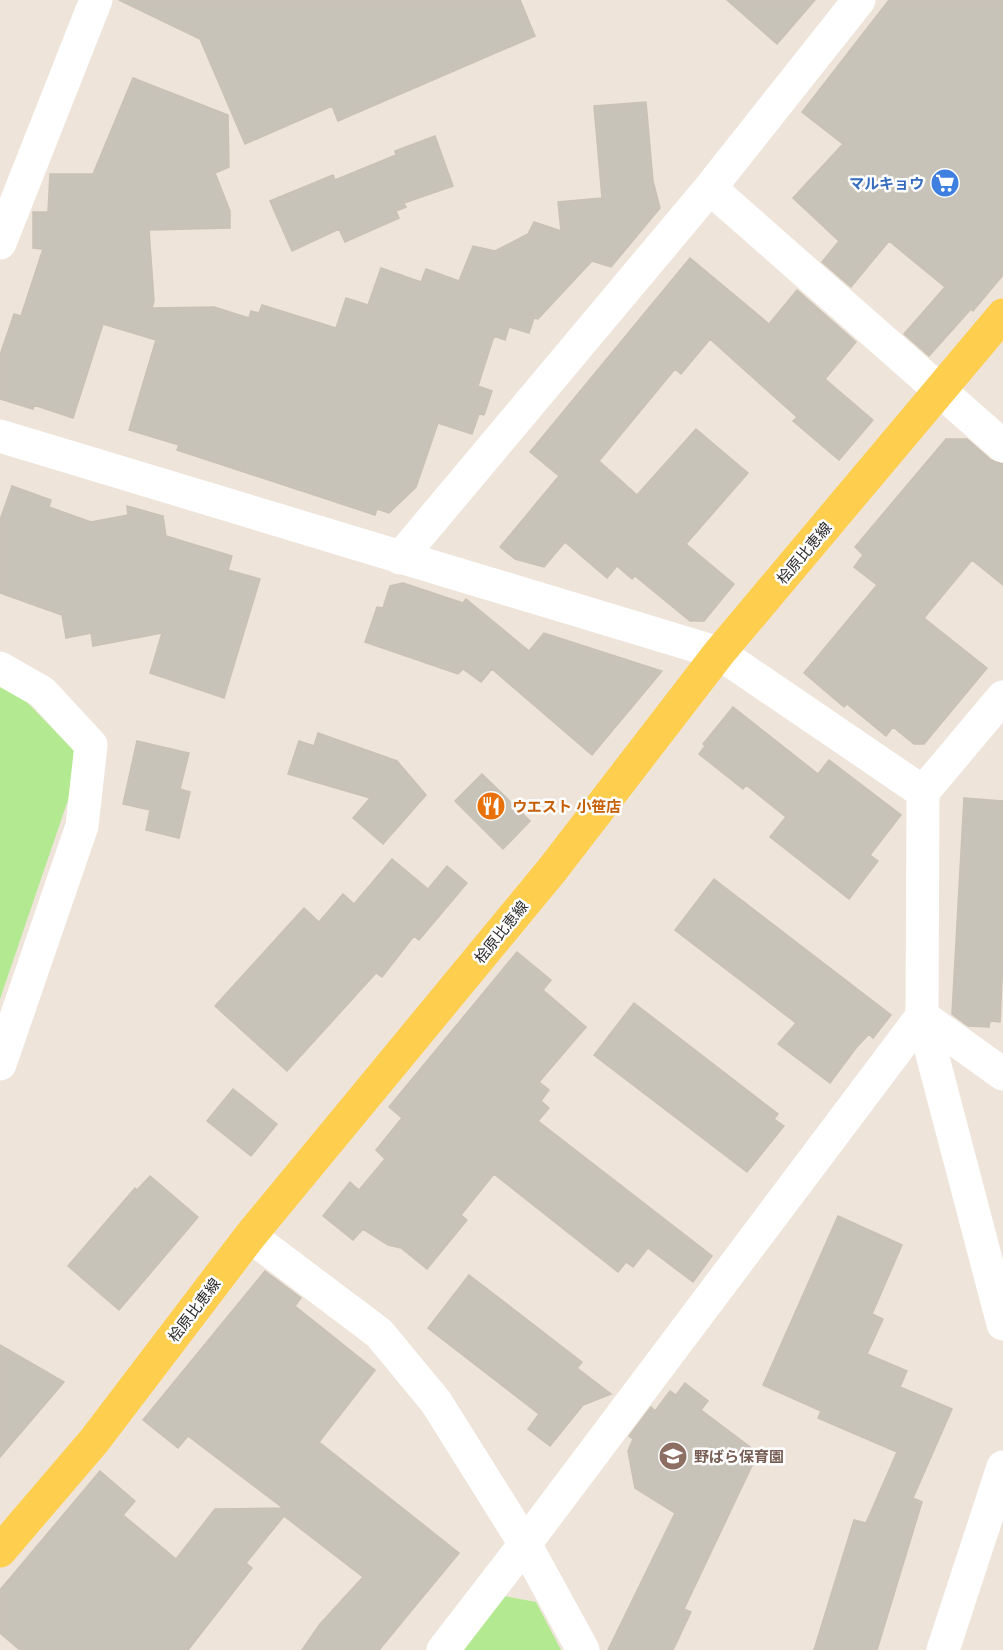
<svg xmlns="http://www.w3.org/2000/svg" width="1003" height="1650" viewBox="0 0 1003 1650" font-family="Helvetica,'Noto Sans JP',sans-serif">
<rect width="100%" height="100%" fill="#eee4da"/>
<!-- green -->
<path fill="#b3ea91" d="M0 685 24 699 82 759 0 999Z
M504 1596 536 1602 561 1650H464Z"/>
<!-- building -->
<path fill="#c8c3b9" stroke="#c9c1b4" stroke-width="1.5" d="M119 0H520L535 36 338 121 332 106 245 144 200 39Z
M727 0H815L777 44Z
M889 0H1003V275L973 311 971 309 929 356 904 334 945 287 889 241 851 287 822 262 839 241 793 198 843 144 802 112Z
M133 78 228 115 229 167 215 173 230 211V228L149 230 154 301 152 308 214 307 249 318 251 311 259 313 262 305 336 328 346 298 368 305 381 268 421 282 426 269 459 281 473 246 495 251 528 234 534 222 561 231 558 202 602 198 594 106 646 102 653 181 660 208 611 267 592 261 538 319 534 318 529 333 509 327 505 340 494 336 478 386 492 391 484 415 479 414 472 434 438 423 416 487 389 513 377 509 375 515 177 450 179 445 129 430 156 340 103 324 73 418 34 405 33 409 0 399V355L14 314 21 316 43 249 33 248V212H48L50 174H93Z
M435 136 453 186 404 203 406 207 396 211 399 218 345 242 339 229 292 251 270 201 333 175 335 180 396 155 395 151Z
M690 258 769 324 797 290 856 342 825 379 873 420 839 460 793 421 797 417 710 339 681 374 675 369 599 461 637 495 696 429 748 473 686 544 734 584 704 621H690L635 576 632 579 617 566 607 578 565 542 544 567 515 559 500 547 559 476 530 452Z
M946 439H967L991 460 1003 464V585L972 560 924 618 987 668 924 744H914L893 727 886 736 847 704 844 707 804 673 877 585 854 567 863 555 855 547Z
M12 486 51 500 49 507 91 522 128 515 127 506 163 516 166 536 232 556 228 570 260 579 224 698 150 673 162 633 93 646 91 633 66 638 62 615 0 593V520Z
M403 583 463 603 466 599 529 651 544 633 662 671 592 755 492 669 481 682 463 669 458 674 365 642 377 607 383 608 390 586Z
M733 707 818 774 829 760 901 815 870 855 878 861 849 899 770 837 786 817 746 785 743 789 699 754 705 746 703 744Z
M318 733 397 761 426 795 383 844 353 818 370 798 288 774 299 741 314 746Z
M137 741 189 753 180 789 190 792 179 838 146 830 150 810 123 804Z
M482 774 530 821 503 849 455 801Z
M964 798 1003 801V959L1000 1022 990 1021 989 1027 968 1026 952 1014Z
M392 859 428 889 447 866 467 883 419 940 414 936 382 977 376 973 287 1071 215 1006 304 908 319 922 343 894 354 904Z
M714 879 891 1015 873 1038 869 1034 856 1048 830 1083 778 1044 796 1023 675 930Z
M517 952 551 980 543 990 586 1027 539 1082 549 1090 541 1101 549 1108 538 1121 712 1256 693 1282 648 1248 633 1267 626 1262 618 1272 494 1174 461 1215 467 1220 427 1269 401 1248 388 1245 363 1229 353 1240 323 1216 350 1182 359 1190 385 1159 376 1150 402 1118 389 1107Z
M634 1003 778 1114 774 1119 784 1126 747 1172 594 1055Z
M233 1089 277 1124 251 1156 207 1121Z
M150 1176 198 1217 119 1310 68 1266 135 1188 137 1190Z
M838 1216 902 1245 872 1314 883 1319 867 1354 907 1371 900 1387 952 1409 913 1498 922 1502 877 1650H814L854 1520 866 1523 897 1452 818 1418 821 1411 763 1385Z
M265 1271 301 1298 295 1306 375 1370 319 1442 459 1553 379 1650H302L320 1624 363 1577 284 1516 246 1563 252 1568 188 1650H20L0 1633V1590L100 1471 135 1501 123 1515 176 1559 215 1509 283 1508 188 1436 178 1448 143 1420Z
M469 1275 582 1362 577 1368 611 1394 583 1405 550 1446 528 1429 539 1414 428 1328Z
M0 1345 64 1382 0 1457Z
M685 1383 708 1401 701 1410 758 1453 684 1609 691 1612 673 1650H608L675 1513 635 1488 628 1451 633 1439 629 1436 651 1407 655 1411 670 1391 676 1395Z"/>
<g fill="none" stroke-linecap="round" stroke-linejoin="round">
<!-- minor -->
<path stroke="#fff" stroke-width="33" d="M710 188 1003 446
M0 243 96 0
M0 436 719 653 923 792
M400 558 710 188 859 0
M0 668 42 692 91 745 82 826 0 1064
M922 1016 1003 1324
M922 1016 1003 1074
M250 1236 379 1333 436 1402 525 1544 583 1650
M443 1650 525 1544 922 1016 923 792 1003 697
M943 1650 1003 1467"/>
<!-- major -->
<path stroke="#fece4f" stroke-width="33" d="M0 1551 94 1441 250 1236 552 870 719 653 1003 315"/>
</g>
<!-- icons -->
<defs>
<g id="supermarket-disc" transform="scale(1.5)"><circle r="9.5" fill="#3f7fe0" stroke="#fff"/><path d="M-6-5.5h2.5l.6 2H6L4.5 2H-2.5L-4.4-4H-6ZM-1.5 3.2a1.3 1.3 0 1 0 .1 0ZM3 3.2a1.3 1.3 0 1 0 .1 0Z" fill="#fff"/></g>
<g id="restaurant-disc" transform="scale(1.5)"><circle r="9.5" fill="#e8710a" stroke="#fff"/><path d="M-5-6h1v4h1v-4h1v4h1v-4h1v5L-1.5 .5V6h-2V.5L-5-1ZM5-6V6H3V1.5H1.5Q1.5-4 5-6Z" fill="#fff"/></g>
<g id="school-disc" transform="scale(1.5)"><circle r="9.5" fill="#8d6e63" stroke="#fff"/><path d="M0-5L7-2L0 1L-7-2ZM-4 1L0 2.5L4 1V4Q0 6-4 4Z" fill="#fff"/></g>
</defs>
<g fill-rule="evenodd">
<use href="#supermarket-disc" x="945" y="183"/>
<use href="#restaurant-disc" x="491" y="806"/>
<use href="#school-disc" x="673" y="1456"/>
</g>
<g text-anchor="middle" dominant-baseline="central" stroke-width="5" stroke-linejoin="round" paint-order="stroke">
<!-- shop labels -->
<g font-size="15" font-weight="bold" fill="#366cbe" stroke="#fff" text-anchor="end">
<text x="924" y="183">マルキョウ</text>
</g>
<!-- street labels -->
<g font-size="15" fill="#2a2a2a" stroke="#fff">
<text transform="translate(804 553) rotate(-50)">桧原比恵線</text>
<text transform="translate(501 932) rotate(-51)">桧原比恵線</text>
<text transform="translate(194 1310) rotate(-53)">桧原比恵線</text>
</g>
<!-- food labels -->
<g font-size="15" font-weight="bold" fill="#c56008" stroke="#fff" text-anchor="start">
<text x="512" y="806">ウエスト 小笹店</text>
</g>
<!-- education labels -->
<g font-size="15" font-weight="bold" fill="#785e54" stroke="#fff" text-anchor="start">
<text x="694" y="1456">野ばら保育園</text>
</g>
</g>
</svg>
